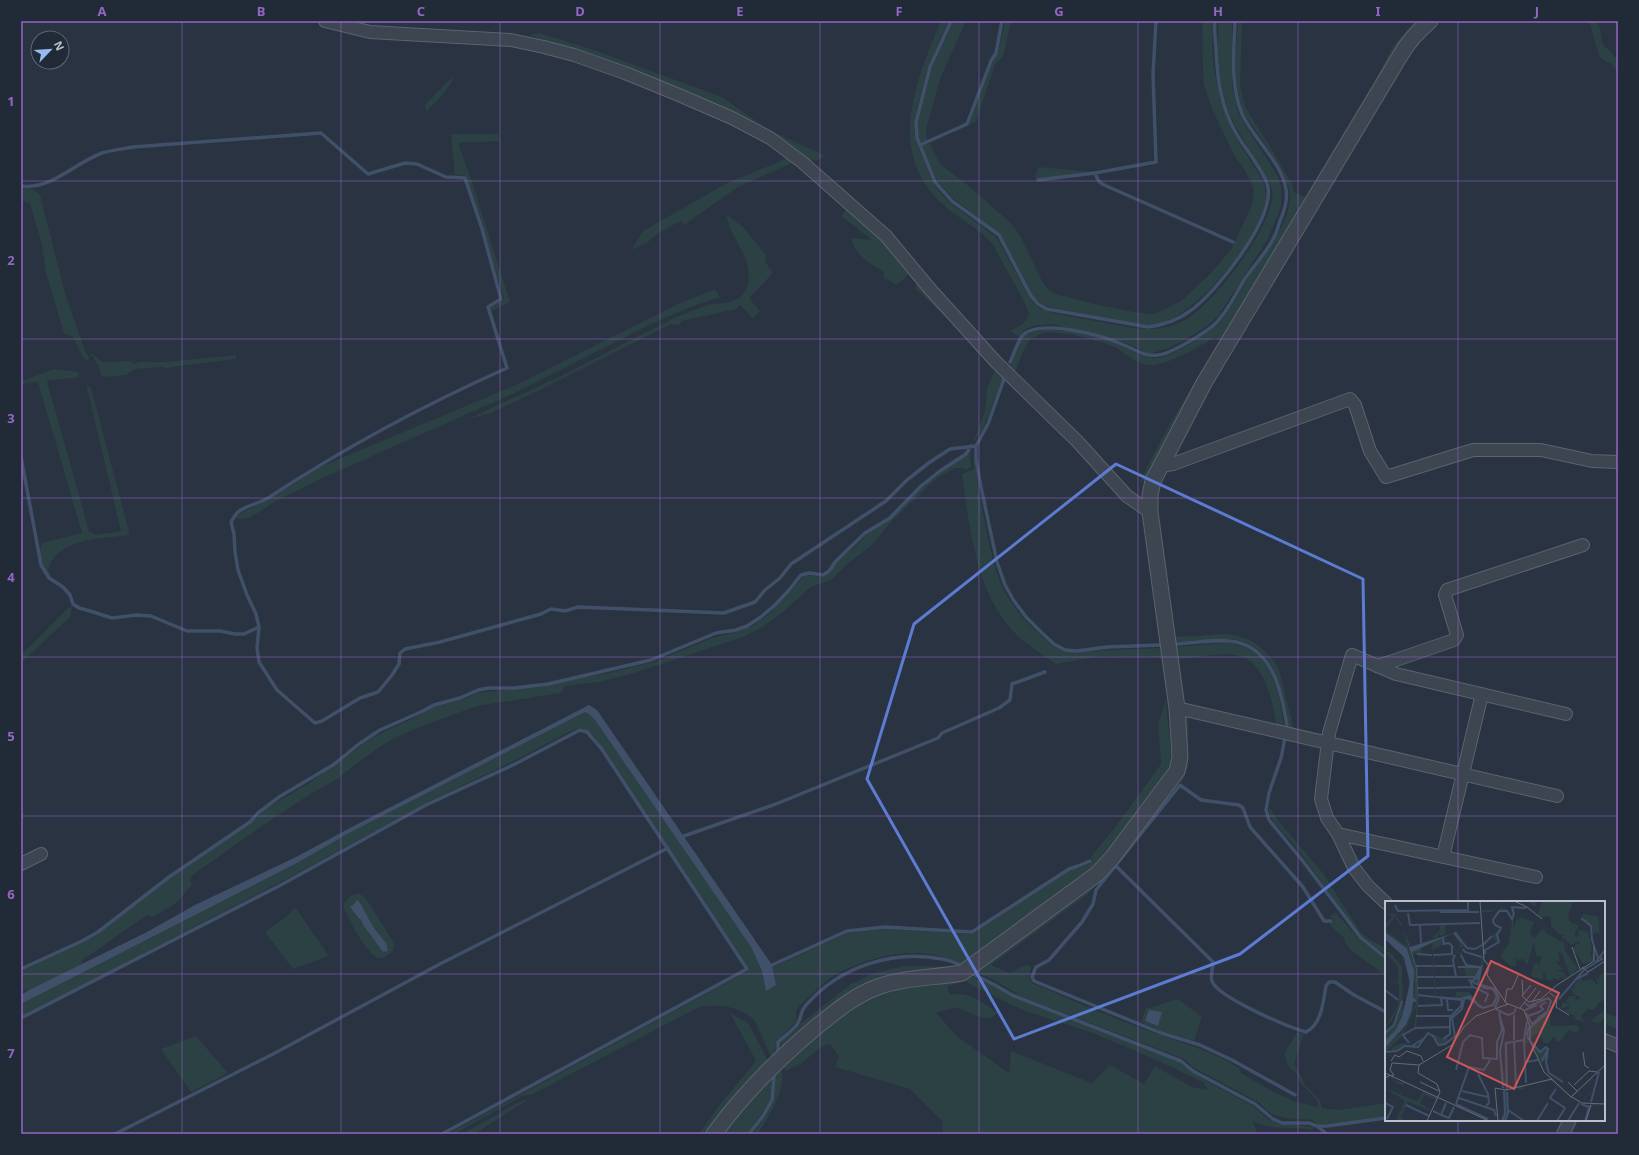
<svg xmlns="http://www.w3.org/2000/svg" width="1639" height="1155" viewBox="0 0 1639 1155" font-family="'Noto Sans',sans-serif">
<rect width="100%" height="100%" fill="#293341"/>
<!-- green -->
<path fill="#2c4143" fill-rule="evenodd" d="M941 21H948L927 70 917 108 914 128 915 139 934 185 948 201 997 238 1027 293C1030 298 1033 304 1038 307 1051 315 1095 320 1112 324 1138 329 1158 333 1183 321 1210 309 1278 221 1272 190 1271 185 1267 179 1264 174 1255 158 1245 143 1236 127 1219 100 1216 52 1219 21H1232V85L1238 112 1245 125 1278 176 1281 186V207L1268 239 1219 315 1206 327 1188 338 1169 348 1149 354 1127 343 1052 324 1033 326 1024 330 1019 337 1010 331 1023 324 1029 314C1022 295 1011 278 1001 260 998 254 995 247 991 242 980 230 960 219 947 208 884 156 915 83 941 21Z
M953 21H966L940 79 927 126 926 134 928 140 920 143C907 113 940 50 953 21Z
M1005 21H1011L1003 57 995 64 976 122 968 126 992 63 998 53Z
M1202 21H1213C1210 59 1217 100 1234 134 1244 152 1257 168 1265 186 1265 190 1266 195 1266 198 1261 239 1194 320 1153 325 1141 327 1129 323 1117 320 1096 316 1075 312 1054 308L1044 305 1031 295 1014 260 998 233 952 197 937 181 921 146 930 143 940 164 966 184 1012 224 1021 237 1042 281 1048 289 1056 294 1099 305 1134 312 1152 314 1157 313 1181 301 1211 273 1232 248 1252 205 1254 193 1252 184 1244 169 1234 155 1213 111 1204 85 1203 70Z
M1238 21H1242L1240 86 1245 107 1274 153 1292 184 1294 192 1306 198 1374 83 1393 46 1415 21H1424L1170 429 1158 455 1148 479 1140 482 1151 459 1168 427 1220 340 1214 337C1199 347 1166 367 1148 365 1135 363 1127 354 1116 348 1104 341 1059 330 1045 333 1040 334 1032 337 1029 341 1024 348 1018 366 1014 374L1009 369C1013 359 1017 345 1024 337 1038 320 1102 337 1120 345 1134 351 1147 361 1162 357 1176 354 1209 333 1219 323 1231 310 1239 292 1248 278 1264 254 1295 219 1289 189 1285 169 1256 132 1244 114 1232 85 1236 52 1238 21Z
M1589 21H1597L1600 29 1602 43 1618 60V73L1611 63 1606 62 1599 56Z
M539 33 591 49 722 97 769 130 824 155C818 161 816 162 807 160L773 136 730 110 596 57 529 35Z
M455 74C450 89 437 101 426 112L425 105Z
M451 134H497L501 141 458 143 470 176 510 302 492 311 508 368 490 308 504 299 466 176 455 175Z
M790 157 796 161 738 187 684 225 681 221 658 233 648 242 631 250 643 231 725 184Z
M1038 167 1094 172 1035 179Z
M805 168 886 240 995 363 992 368 955 326 916 289V282L908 275 897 285 884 278V272C870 264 855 255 851 238L872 240 841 216 847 209 816 180 801 169Z
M21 187 32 189 40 195 65 293 85 351 90 359 86 360 82 356 73 337 64 333 46 273 42 245 30 203 21 201Z
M726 214 743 227 766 255 765 261 773 273 749 298 760 311 753 319 740 305 736 309 682 321 679 325 671 324 540 390 491 413 466 420 561 376 676 317 707 305 731 302 741 297 746 290 749 281 748 268 746 259 730 228Z
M715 289 720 297 688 308 651 324 517 392 325 477 276 501 250 518 240 519 236 518 240 513 267 501 320 467 516 385 678 304Z
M89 352 103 362 130 361 135 364 139 362H164L236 355V359L172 367 167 369 163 367 136 369 126 375 102 377 98 365Z
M997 365 1005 373 982 431 973 443 985 411 987 388Z
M55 369 78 372 79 377 47 381 89 531 96 535 121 531 86 384 91 388 130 535C102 539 59 537 48 569L52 578C43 570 37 555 42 543L82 533 38 382 21 384V381C33 378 43 372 55 369Z
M970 451 971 467 966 470 962 468H955L937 478 892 521 870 547 846 565 831 580 811 587 784 611 764 626 743 637 631 674 600 682 565 686 561 693 477 706 417 728 389 741 360 761 336 780 312 793 259 828 190 877 192 885 175 904 153 917 147 915 81 961V965L29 990 21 991V971L95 936 169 879 253 821 267 808 309 783 372 738 387 730 410 720 436 706 461 700 476 693 525 688 608 673 654 662 712 638 739 631 754 625 768 615 805 575 823 577 826 575 843 556 855 547 868 533 888 521 906 505 919 489Z
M973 456C977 467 977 480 979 492 985 521 990 556 1001 584 1010 607 1042 642 1065 652L1161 648V657L1100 656 1056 664C1044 656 1032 648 1021 639 976 599 970 530 962 474L974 469Z
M72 607 70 617 21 663V655L68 608Z
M1225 634C1249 635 1267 649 1279 669L1294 730 1289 728C1283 691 1275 642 1229 639L1174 643V637Z
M1225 643C1271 645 1280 691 1284 728L1276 724C1272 701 1265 658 1234 655 1217 653 1193 658 1175 659V647Z
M1166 700 1171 754 1170 764 1165 776 1156 791 1095 868 965 965C929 949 899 950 862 963 852 967 840 971 832 977 818 987 807 999 796 1010V1022L776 1041 775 1059 773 1061 755 1021C741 1006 718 1004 699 1007L533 1094 522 1096 454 1134H448L748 971 749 969 600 744 593 735 582 728 573 730 512 762 426 803 294 875 21 1017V1004L299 862 349 833 585 712 590 715 595 720 751 947 762 971 766 990 776 985 773 967 848 933 885 929 973 934 1071 869C1079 868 1088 866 1093 860L1090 858 1117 825 1161 764 1158 724Z
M1180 714 1188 715V768L1182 782H1179L1114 866 1088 894 991 965 1009 973 1025 965 1031 966 1029 979 1032 983C1074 1001 1117 1020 1160 1035 1187 1045 1215 1052 1239 1068L1241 1073 1270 1090 1296 1102 1318 1107 1317 1100 1300 1083 1297 1074 1288 1066 1284 1054 1297 1032 1304 1034 1294 1064 1303 1080V1083L1320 1100 1322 1108 1338 1110 1386 1103V1116C1363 1121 1340 1124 1317 1124L1312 1120C1292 1118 1273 1121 1260 1103L1194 1068 1184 1059 1020 996 996 981 974 971 1087 889 1177 777Z
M1269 807 1277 819 1323 873 1361 933 1371 940 1386 948V954C1378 949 1368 943 1361 936 1334 905 1315 868 1287 837 1280 829 1268 820 1269 807Z
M358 893 365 897 394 943 393 951C389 954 385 959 379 958 367 956 347 917 343 905L350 896ZM359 901 374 928 386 943 383 952 363 925 361 920 357 918 350 907 353 904Z
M295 907 329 956 293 969 265 932 287 916Z
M1336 913 1361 941 1386 960V976L1352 951 1345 943 1344 938 1329 924 1334 921 1330 916Z
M904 966 953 967 910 972 781 1052V1042L800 1024 851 984 874 973Z
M967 973 971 976 995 986 1010 996 1180 1062 1191 1071 1212 1084 1253 1106 1268 1119 1277 1123 1314 1127 1312 1130C1292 1126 1272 1131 1253 1121L1257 1134H943L942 1121 910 1089 835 1067 839 1056 830 1044 822 1046 802 1063 786 1071 781 1061 861 997ZM965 980 971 985 1025 1011 1090 1032 1150 1057 1203 1082 1208 1090 1192 1087 1155 1066 1144 1084 1110 1065 1092 1083 1011 1051 1009 1073 958 1037 936 1013C940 1012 954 1007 957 1008 966 1010 982 1020 990 1018 993 1017 996 1014 998 1013 983 1003 969 990 950 995L947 986 956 984Z
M1178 999 1202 1017 1194 1041 1161 1031 1141 1022 1146 1008C1159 1007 1166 1001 1178 999Z
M1604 1012 1618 1018V1030L1604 1024Z
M730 1013 748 1023 769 1062 708 1134H699C716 1108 736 1085 756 1061Z
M196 1036 228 1073 191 1092 161 1049Z
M779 1065C791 1084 768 1117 758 1134H752L765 1116 773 1100 774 1081 772 1083 770 1100 761 1115 747 1134H720Z
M523 1100H528L474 1134H462Z"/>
<!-- water -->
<path fill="#405069" d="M589 705 597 710 772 965 776 985 766 991 762 971 751 947 595 720 590 715 585 712 349 833 299 862 21 1004V995L29 990 147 932 195 905 296 857 348 829Z
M356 900 359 901 374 928 386 943 388 951 383 952 363 925 361 920 358 918 350 907 355 903Z
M1149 1010 1162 1012 1158 1026 1145 1021Z"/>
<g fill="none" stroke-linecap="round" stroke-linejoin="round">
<!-- stream -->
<path stroke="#405069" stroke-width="3.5" d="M951 21 930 67 916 122 917 138 935 182 952 201 999 235 1031 296 1038 304 1047 309 1148 327C1163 325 1178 320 1190 311 1216 293 1273 221 1268 188 1267 175 1243 146 1236 133 1221 107 1217 78 1216 48 1215 39 1214 30 1215 21
M920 145 967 124 991 61 996 53 1002 21
M1095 173 1098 180 1102 184 1233 242
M1038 180 1095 173 1156 162 1153 74 1156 21
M21 186C52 190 74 163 102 153 112 150 123 149 133 147L321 133 368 174 405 163 417 164 446 177 465 178 482 229 501 299 488 307 507 368C424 405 344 448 268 498 259 504 246 505 238 512 235 515 233 519 231 522L234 534 235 552 238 570 247 595 256 614 259 627 257 648 259 662 277 690 315 723 322 721 360 698 378 692 392 675 399 664 400 653 405 649 440 642 541 614 551 609 565 611 578 607 724 613 755 602 765 590 780 578 791 564 886 501 907 480 930 462 950 449 976 446
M1010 362C1014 354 1017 342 1023 335 1040 318 1104 336 1124 345 1136 350 1145 357 1158 355 1171 354 1207 332 1216 323 1228 311 1235 295 1244 280 1253 267 1264 255 1272 241 1276 235 1278 228 1280 221 1284 212 1288 200 1286 189 1282 163 1253 138 1242 114 1230 85 1234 51 1235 21
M1004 379 988 424 976 446V459L981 487 997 562 1005 585 1014 601 1027 618 1042 633 1054 644 1065 650 1077 651 1107 647 1160 645
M21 457 41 565 49 578 63 587 70 595 73 604 79 608 90 611 112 618 137 615 151 616 187 631H220L235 634H244L259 627
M1177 644C1196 643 1218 638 1236 642 1274 650 1282 694 1287 726
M1285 738 1281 758 1269 793 1266 810 1269 820 1302 860 1361 938 1386 958
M684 836 776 804 938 738 942 733 999 708 1010 700 1012 684 1045 672
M1116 866 1213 962C1213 968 1210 976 1212 981 1217 997 1288 1027 1306 1032 1322 1024 1323 1002 1326 986L1329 982H1335L1354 995 1386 1012
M772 965 847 931 885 927 972 932 1069 869 1078 866 1090 861
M21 969 82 941 98 932 169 877 250 822 258 813 279 797 333 765 359 744 380 730 423 711 434 705 460 698 478 690 489 688H514L548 684 651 660 716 633 736 630 747 626 761 617 775 605 789 590 801 575 809 573 823 575 829 571 836 561 865 533 890 518 921 486 940 471 966 454 971 446
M973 974 995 985 1012 995 1181 1061 1193 1071 1255 1104 1273 1119 1282 1123H1309L1317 1126H1327L1386 1118
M21 1018 279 886 426 805 515 764 580 730 587 732 601 748 747 969 442 1134
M778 1052V1042C784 1036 794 1030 798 1023 802 1016 800 1011 807 1004 840 967 893 949 942 959 949 960 956 963 962 966
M1295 1095 1232 1060 1200 1045 1161 1033 1034 981 1032 977 1036 967 1049 960 1082 922 1093 904 1096 890 1180 785 1201 800 1239 805 1243 808 1250 827 1303 887 1324 921H1331
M1317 1126 1327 1134
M115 1134 275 1053 438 965 668 848
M749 1134 763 1116 772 1100 774 1077"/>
<!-- minor casing -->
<g stroke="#5b636f" stroke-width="14">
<path id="minor" d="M325 21 370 32 511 40 544 47 574 55 625 73 679 95 732 118 770 138 802 162 886 236 930 289 996 362 1077 441 1127 496 1150 512
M1160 466 1173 464 1350 399 1355 405 1370 451 1386 477 1473 450H1541L1592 461 1618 462
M1377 666 1390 662 1454 640 1457 635 1445 595 1447 590 1583 545
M1177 708 1557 796
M1338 834 1536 877
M1443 857 1482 694
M21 864 41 854
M1386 903 1368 886 1354 868 1338 834 1327 818 1321 799 1329 733 1352 655 1396 674 1566 714
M1604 1040 1618 1046
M1563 1134 1570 1120"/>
</g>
<!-- tertiary casing -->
<g stroke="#5b636f" stroke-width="17">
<path id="tertiary" d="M714 1134C743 1094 777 1060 815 1028 834 1013 852 997 875 988 903 977 933 978 962 973L1097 874 1112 858 1177 771 1180 757 1177 708 1150 512V495L1153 481 1204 383 1400 56C1408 42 1418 31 1430 21"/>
</g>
<!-- minor -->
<use href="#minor" stroke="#3d4551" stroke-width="12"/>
<!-- tertiary -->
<use href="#tertiary" stroke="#3d4551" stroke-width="15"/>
</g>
<!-- marked area -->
<path fill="none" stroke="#5c7cd3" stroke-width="3" stroke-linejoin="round" d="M1116 464 1363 579 1368 856 1240 954 1014 1039 867 779 914 624Z"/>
<!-- grid -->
<path fill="none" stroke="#9467c4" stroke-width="1" stroke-opacity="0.55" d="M182 21V1134M341 21V1134M500 21V1134M660 21V1134M820 21V1134M979 21V1134M1138 21V1134M1298 21V1134M1458 21V902M21 181H1618M21 339H1618M21 498H1618M21 657H1618M21 816H1618M21 974H1386M1604 974H1618M1458 1120V1134"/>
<!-- overview -->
<g transform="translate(1385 901)">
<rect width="220" height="220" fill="#293341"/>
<path d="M118 0 107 11H96L99 49 112 41 107 35 115 27 106 22 112 10 117 6 124 10 127 17 126 6 128 5 140 7 136 0 143 7 138 9 128 6 129 28 132 15 133 20 135 16 149 21 145 31 149 38 155 30 159 28 160 32 161 25V32L178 41 177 35H180L174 33 166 25V17L159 15 157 18 153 13 157 1H152L150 6 142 0H188L183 14 185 21 195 25 190 30V36L194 35 193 29 205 31 203 32 207 46 205 54 207 56 208 50 210 59 212 57 210 60 198 63 188 48 191 43H195L194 40 186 44 178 36 180 50 193 67 185 75 177 52 173 51 175 61 170 60 179 69H170L179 71 181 77 180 78 177 75 173 79 166 77 170 80 161 79 160 72 158 73V79L146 75 149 63 152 61 154 64 157 56 151 55 149 41 142 64 138 57 135 60 131 57V65H125L115 55 124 43 127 19 123 11 117 9 109 19 110 23 116 26 112 34 114 41 101 49 99 58 106 64 115 61 116 63 104 64 102 72 115 95 110 105 114 112 110 108 99 113 111 107 107 105 95 107 80 97 78 108 68 117 70 135 60 143 54 146 50 137 43 132 35 146H19L12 151H0V147L13 134 23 117 14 134 19 130 31 102 28 101 26 108 30 85 24 54 22 48 0 31 7 34 0 29V24L8 15 0 12 11 13 24 48 70 32 79 44 77 47 71 44 69 48 75 53 77 48 80 52H89L94 57 98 55 96 9H107ZM10 15 15 23 22 46 1 28ZM68 33 76 44 67 45 72 52 69 54 65 50 68 65 67 56 73 52 83 66H76L75 67V69L78 66 81 71 75 72H80L81 75 75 76H81L83 86 82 76 90 75 86 78 87 81 98 88 108 89 111 97 108 103 95 106 83 96 95 103 84 91H66H71L70 98 51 96 48 49 59 43 58 37ZM47 41 50 96 33 94V68L27 53H37L36 47ZM77 50 96 57V65H83L76 54ZM98 60 103 65 101 74 108 86 94 83ZM34 95 78 99 76 108 66 117 69 134 64 139 62 138 67 132 65 117V132L59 138 43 131 38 137 31 130ZM32 104 29 128 38 137 36 144 30 146 18 142 7 146V150H2L18 134ZM198 13 213 15 215 34 214 31 208 33 207 25 197 17ZM55 23H60V33L55 35V31L52 37H47L55 29ZM0 38 9 44 18 53 23 66 25 82 22 101 17 116 10 130 0 139V132L9 125 14 114 17 98 7 119 0 127 12 106 14 94V84L0 74 13 82V66L0 51 3 52 0 48 7 54 0 44 17 66 18 111 23 92 24 78 17 54ZM220 70V98L213 102 209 109 203 108 196 115 199 121 186 117 181 113 188 118 191 116 180 110 185 107 182 105 178 108 176 105 179 101 184 104 181 100 184 95H191L190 98 193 99 195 96 189 93 185 87 188 88 191 81 197 77V80L206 78 213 84 210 76 214 80V75ZM163 96 167 100 162 113 165 116 166 125 193 124 194 130 189 132 184 128 177 139 172 141 169 135 164 142H159L153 132 146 136V140L155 151 160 146 164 147 161 161 163 171 167 176 178 181 169 177 165 174 161 168 159 159 157 160 159 169 186 195 207 177 211 181 206 200 208 203 220 204 206 205 200 220 204 206 186 197 172 220 180 207 165 198 162 202 165 197 173 201 179 191 165 179 138 186 140 188H131L138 193 130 188 122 190 123 212 120 220H116L120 206 115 154 119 129 114 112 127 113 132 106 127 114 115 113 119 129 116 154 120 178 119 142 140 139 143 125 140 109 145 124 152 118V115L161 111 162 109 158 110 157 109H163L165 101 163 98 154 103 143 104ZM139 139 141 173 140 143 144 141 165 178 122 188 120 142ZM207 178 210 182 207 194 203 192 206 186 201 196 193 191 196 187 200 189 197 187ZM179 191 185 196 180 207 173 202ZM192 192 200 196 198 202 203 193 206 194V204H199L188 196ZM220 109V117L214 122 208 121 207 118ZM3 175H6L8 176V179L13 181H20L53 196 52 199 40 194 35 202 47 210 23 201 21 204 44 215 21 205 16 216 21 220H11L17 207 10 220 20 200 0 187 15 193 16 189 17 194 33 200 38 190 21 182 17 184 9 181 5 175 0 182Z" fill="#2c4143" fill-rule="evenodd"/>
<path d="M10 14 15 21 18 27 25 46 69 32H70L78 45 68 32 27 51 32 68 33 103 31 68 18 27ZM0 31 22 48 29 70 28 98 30 97 31 101H28L27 109 21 124 0 147V139L10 130 17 116 25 82 19 56 0 38Z" fill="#405069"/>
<path fill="none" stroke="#405069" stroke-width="2" d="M10 4 13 10 83 9V0M55 11H94M23 12 25 24 95 22M196 17 206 25 207 39 213 57M35 24 36 42M70 31 82 47 90 48 97 44M98 44 107 35M78 48 80 51 97 56M32 53 47 54M100 53V49L114 41 112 34 116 27 110 24 108 19 114 10H122L127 18 129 13 127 6 141 7M48 54 67 53V45L64 42 59 43 58 36M70 54 68 59 71 76M76 54 81 64 95 66 94 76 86 80 99 87 108 88 112 95 108 104 98 107 84 97 79 98M210 62 220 49M97 64 93 83 110 88 114 97 110 107M31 65H48M49 65H68M73 66H95M200 68 217 58 215 55M32 76H49M50 76H91L94 69M190 79 203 72M89 86 103 93 100 101M32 87H49M50 87 88 86 84 78M0 89 13 99M33 94 50 96M51 96 76 98 85 95 95 106M62 98 63 109H68M174 98 199 69M140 102 144 105 163 97 166 100 162 112 146 126M33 105 57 104 56 97 77 99 76 105 65 116V133L58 138M111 108 123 114 129 112 131 107M140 109 152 104M114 112 119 130 115 150 118 187M141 112 147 123 161 111M31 115H65M143 115 154 111 158 108 155 105 161 101M30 127 64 126M0 132 9 124 17 100M139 138 142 121M129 139V114M144 139 142 133 144 126M129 140 131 186M146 141 155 151 161 146 163 148 161 161 164 172M24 142 18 134 30 127M27 145 38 138M0 151 12 150 20 145 33 146 43 132 49 136 53 144 60 143 70 135 67 117 77 108 79 99M157 160 163 148M141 161 153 159M71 169 78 141 85 134 97 137 98 157 112 158V141L117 129 114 111M164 172 178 181M93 173 103 193 104 202 101 205M122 188 121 142 139 139 141 182M171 188 165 197 180 207 172 220M77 190 103 196M74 197 109 209 111 215M206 201 214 171M0 202 8 206 2 218M71 203 84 166 99 169 105 159M71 203 103 218M196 203 204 206 200 220M21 204 44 215M123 209 139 220M48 210 56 214 61 202M56 214 64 217 69 206M117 220 120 213 119 190M120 220 123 212 122 191M152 220 163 202M183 220 194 202"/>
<path fill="none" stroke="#636b78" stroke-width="1" d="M95 0 99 59 104 65 102 74 121 102 139 109 145 126V140L159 171 185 195 197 202 220 203M129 0 142 6 157 18M187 46 195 68M197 66 203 71 220 60M137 79 138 94M146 84 137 95 144 101 156 98 172 84 209 60V46M165 92 172 98 171 106 184 114M120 101 122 88H127L134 72M147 101 155 90M135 107 151 87M198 151 200 165 204 167M6 160 10 154 14 156 22 150 36 155 38 160M34 164 33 172 52 183 55 191 42 220M0 172 104 220M0 178 3 175 9 174 5 169 7 162 34 164 67 144 79 126 91 115 123 103M35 181 54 190M183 181 192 190M189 184 204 170 212 171M186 196 220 164M113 220 110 187 121 189 167 178M201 220 206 204"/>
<path fill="#ce5659" fill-opacity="0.15" stroke="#ce5659" stroke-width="2" d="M106 60 174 92 129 188 62 156Z"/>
<rect width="220" height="220" fill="none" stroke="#bac0cb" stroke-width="2"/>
</g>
<!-- border -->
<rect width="1639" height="1155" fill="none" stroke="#212a37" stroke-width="44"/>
<!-- north arrow -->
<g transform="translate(50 50) rotate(65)"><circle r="19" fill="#212a37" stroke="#5e6672"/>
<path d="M0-3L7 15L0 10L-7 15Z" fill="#98b9f2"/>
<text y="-6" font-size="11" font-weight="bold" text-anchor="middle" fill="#bac0cb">N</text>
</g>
<rect x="22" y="22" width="1595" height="1111" fill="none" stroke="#9467c4" stroke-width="1.5"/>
<g font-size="13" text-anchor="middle" font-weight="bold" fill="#9467c4">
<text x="102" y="16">A</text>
<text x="261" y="16">B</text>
<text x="421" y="16">C</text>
<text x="580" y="16">D</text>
<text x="740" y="16">E</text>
<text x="899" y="16">F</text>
<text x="1059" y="16">G</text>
<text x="1218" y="16">H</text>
<text x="1378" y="16">I</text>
<text x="1537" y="16">J</text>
<text x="11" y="106">1</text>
<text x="11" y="265">2</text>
<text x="11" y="423">3</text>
<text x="11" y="582">4</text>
<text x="11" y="741">5</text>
<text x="11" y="899">6</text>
<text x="11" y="1058">7</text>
</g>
</svg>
